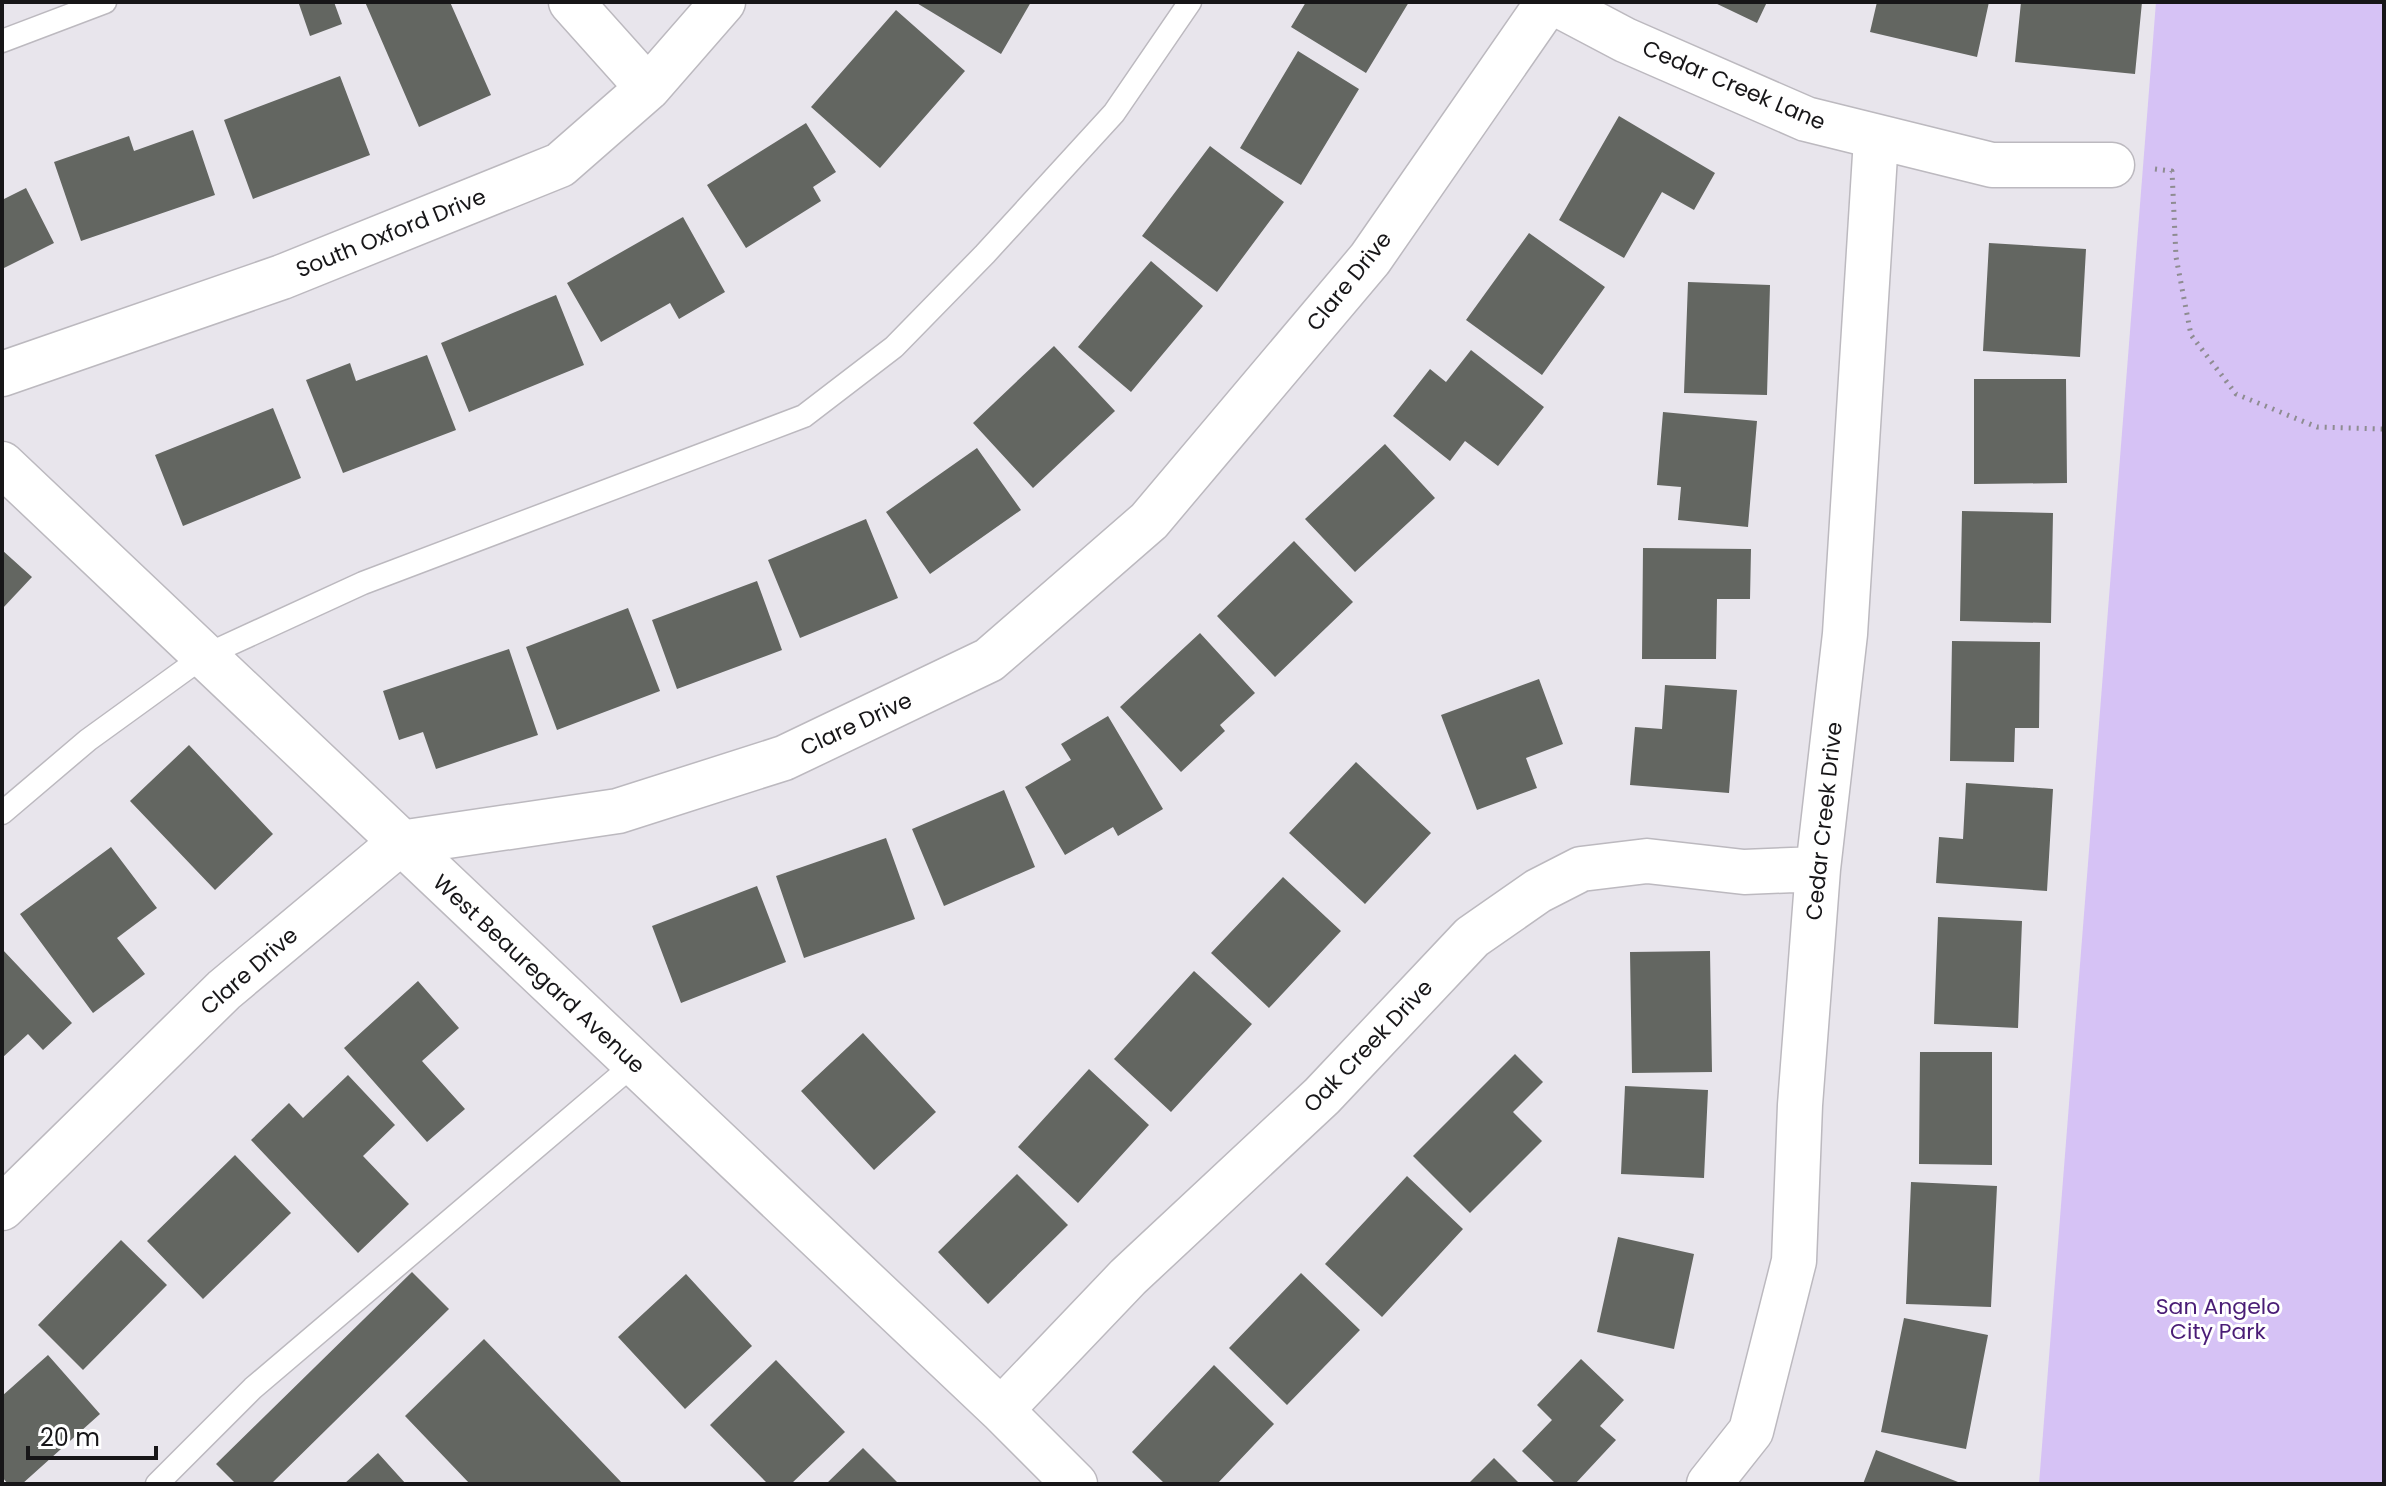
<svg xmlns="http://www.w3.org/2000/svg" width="2386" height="1486" viewBox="0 0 2386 1486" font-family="Poppins,sans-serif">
<rect width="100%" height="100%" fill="#e8e5ec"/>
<!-- green -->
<path fill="#d6c2f5" d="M2156 2H2384V1484H2039Z"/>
<!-- building -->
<path fill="#636661" d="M305 2H334L342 24 310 36 299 4Z
M365 2H450L491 95 419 127Z
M915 2H1031L1001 54Z
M1306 2H1409L1366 73 1291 27Z
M1713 2H1767L1757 23Z
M1877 2H1989L1977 57 1870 32Z
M2021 2H2142L2135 74 2015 62Z
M896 10 965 71 880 168 811 107Z
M1298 51 1359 89 1301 185 1240 148Z
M340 76 370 155 253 199 224 120Z
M1619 116 1715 173 1694 210 1662 192 1624 258 1559 220Z
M806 123 836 172 813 187 821 201 746 248 707 185Z
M193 130 215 195 81 241 54 162 129 136 134 151Z
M1210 146 1284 202 1217 292 1142 236Z
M26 188 54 243 2 269V200Z
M683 217 725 292 679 319 670 303 601 342 567 283Z
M1529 233 1605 287 1542 375 1466 320Z
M1989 243 2086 249 2080 357 1983 351Z
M1151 261 1203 306 1131 392 1078 347Z
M1688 282 1770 285 1767 395 1684 393Z
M556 295 584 365 469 412 441 343Z
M1054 346 1115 411 1033 488 973 423Z
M1471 350 1544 407 1498 466 1465 441 1450 461 1393 416 1430 369 1446 382Z
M427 355 456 430 343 473 306 380 350 363 356 381Z
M1974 379H2066L2067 483 1974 484Z
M273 408 301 478 183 526 155 455Z
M1663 412 1757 421 1748 527 1678 520 1681 487 1657 485Z
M1385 444 1435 498 1355 572 1305 519Z
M977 448 1021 510 930 574 886 512Z
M1962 511 2053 513 2051 623 1960 621Z
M866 519 898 598 800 638 768 560Z
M1294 541 1353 602 1275 677 1217 616Z
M1643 548 1751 549 1750 599H1717L1716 659H1642Z
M2 550 32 577 2 609Z
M757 581 782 650 677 689 652 620Z
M628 608 660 691 557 730 526 647Z
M1200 633 1255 693 1220 725 1225 731 1181 772 1120 707Z
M1952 641 2040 642 2039 728H2015L2014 762 1950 761Z
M509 649 538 735 436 769 423 732 399 740 383 691Z
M1539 679 1563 744 1526 758 1537 788 1477 810 1441 715Z
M1665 685 1737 690 1729 793 1630 785 1635 727 1662 729Z
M1108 716 1163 809 1118 836 1113 827 1065 855 1025 787 1071 760 1061 744Z
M189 745 273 834 215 890 130 801Z
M1356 762 1431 833 1365 904 1289 833Z
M1966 783 2053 789 2047 891 1936 883 1939 837 1963 839Z
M1004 790 1035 867 944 906 912 829Z
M886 838 915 919 804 958 776 876Z
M111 847 157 908 117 938 145 974 93 1013 20 914Z
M1283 877 1341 931 1269 1008 1211 953Z
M757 886 786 962 681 1003 652 926Z
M1938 917 2022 921 2018 1028 1934 1024Z
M2 949 72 1023 43 1050 28 1034 2 1058Z
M1710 951 1712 1072 1632 1073 1630 952Z
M1194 971 1252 1024 1171 1112 1114 1059Z
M418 981 459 1028 422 1061 465 1109 427 1142 344 1048Z
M863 1033 936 1112 874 1170 801 1091Z
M1920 1052H1992V1165L1919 1164Z
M1515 1054 1543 1082 1513 1112 1542 1141 1470 1213 1413 1156Z
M1089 1069 1149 1125 1078 1203 1018 1147Z
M348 1075 395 1125 363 1156 409 1204 358 1253 251 1140 289 1103 303 1118Z
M1625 1086 1708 1090 1704 1178 1621 1174Z
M235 1155 291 1213 203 1299 147 1241Z
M1017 1174 1068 1225 988 1304 938 1252Z
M1407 1176 1463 1229 1382 1317 1325 1264Z
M1911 1182 1997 1186 1991 1307 1906 1304Z
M1618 1237 1694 1254 1674 1349 1597 1332Z
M121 1240 167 1285 83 1370 38 1325Z
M412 1272 449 1309 271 1484H236L216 1464Z
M1301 1273 1360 1330 1287 1405 1229 1348Z
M686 1274 752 1346 685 1409 618 1337Z
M1904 1318 1988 1335 1966 1449 1881 1432Z
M484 1339 623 1484H470L405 1416Z
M48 1355 100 1414 22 1484H8L2 1477V1396Z
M1581 1359 1624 1400 1600 1426 1616 1440 1575 1484H1556L1522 1451 1552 1420 1537 1405Z
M776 1360 845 1432 791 1484H768L710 1425Z
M1214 1365 1274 1424 1217 1484H1165L1132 1452Z
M863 1448 899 1484H826Z
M1876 1450 1958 1482 1957 1484H1863Z
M378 1453 406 1484H344Z
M1494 1458 1520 1484H1468Z"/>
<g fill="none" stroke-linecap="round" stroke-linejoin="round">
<!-- service casing -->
<g stroke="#bcb9bf" stroke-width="25">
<path id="service" d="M2 41 105 2
M2 813 88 740 204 656 363 583 804 416 894 347 985 254 1114 113 1190 2
M157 1484 253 1388 634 1064"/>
</g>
<!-- minor casing -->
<g stroke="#bcb9bf" stroke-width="47">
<path id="minor" d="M571 2 648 88
M1553 2 1625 40 1806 119 1992 165H2112
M2 374 282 277 560 165 648 88 723 2
M2 464 1001 1410 1075 1484
M2 1208 224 990 400 843 618 811 784 758 989 660 1149 521 1370 259 1548 2
M1001 1410 1128 1277 1322 1096 1472 937 1538 891 1581 869 1647 861 1744 872 1818 869
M1709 1484 1751 1431 1794 1261 1800 1105 1818 869 1845 634 1876 139"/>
</g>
<!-- path -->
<path stroke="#8e8c91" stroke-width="5" stroke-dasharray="2 6" stroke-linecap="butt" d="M2155 169 2172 171 2176 257 2191 335 2236 394 2317 427 2384 429"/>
<!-- service -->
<use href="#service" stroke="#fff" stroke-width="22"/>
<!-- minor -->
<use href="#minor" stroke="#fff" stroke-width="44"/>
</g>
<g text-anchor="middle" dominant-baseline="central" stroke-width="6" stroke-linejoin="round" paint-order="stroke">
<!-- street labels -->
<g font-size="22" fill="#171618" stroke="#fff">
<text transform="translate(1734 85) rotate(23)">Cedar Creek Lane</text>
<text transform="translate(391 233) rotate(-22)">South Oxford Drive</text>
<text transform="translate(1349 281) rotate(-51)">Clare Drive</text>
<text transform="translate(856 724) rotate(-25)">Clare Drive</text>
<text transform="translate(1824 821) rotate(-84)">Cedar Creek Drive</text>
<text transform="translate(249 971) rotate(-41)">Clare Drive</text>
<text transform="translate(539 974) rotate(43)">West Beauregard Avenue</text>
<text transform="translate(1368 1046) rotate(-46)">Oak Creek Drive</text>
</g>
<!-- park labels -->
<g font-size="22" fill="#4a1d76" stroke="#fff">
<text x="2218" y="1306">San Angelo<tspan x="2218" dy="25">City Park</tspan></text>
</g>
</g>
<!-- border -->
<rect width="2386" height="1486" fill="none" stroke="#171618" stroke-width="8"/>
<!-- scale -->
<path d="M28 1446v12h128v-12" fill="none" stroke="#171618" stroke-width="4"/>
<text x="40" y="1446" font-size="24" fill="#171618" stroke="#ffffff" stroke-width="6" paint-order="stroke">20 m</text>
</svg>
